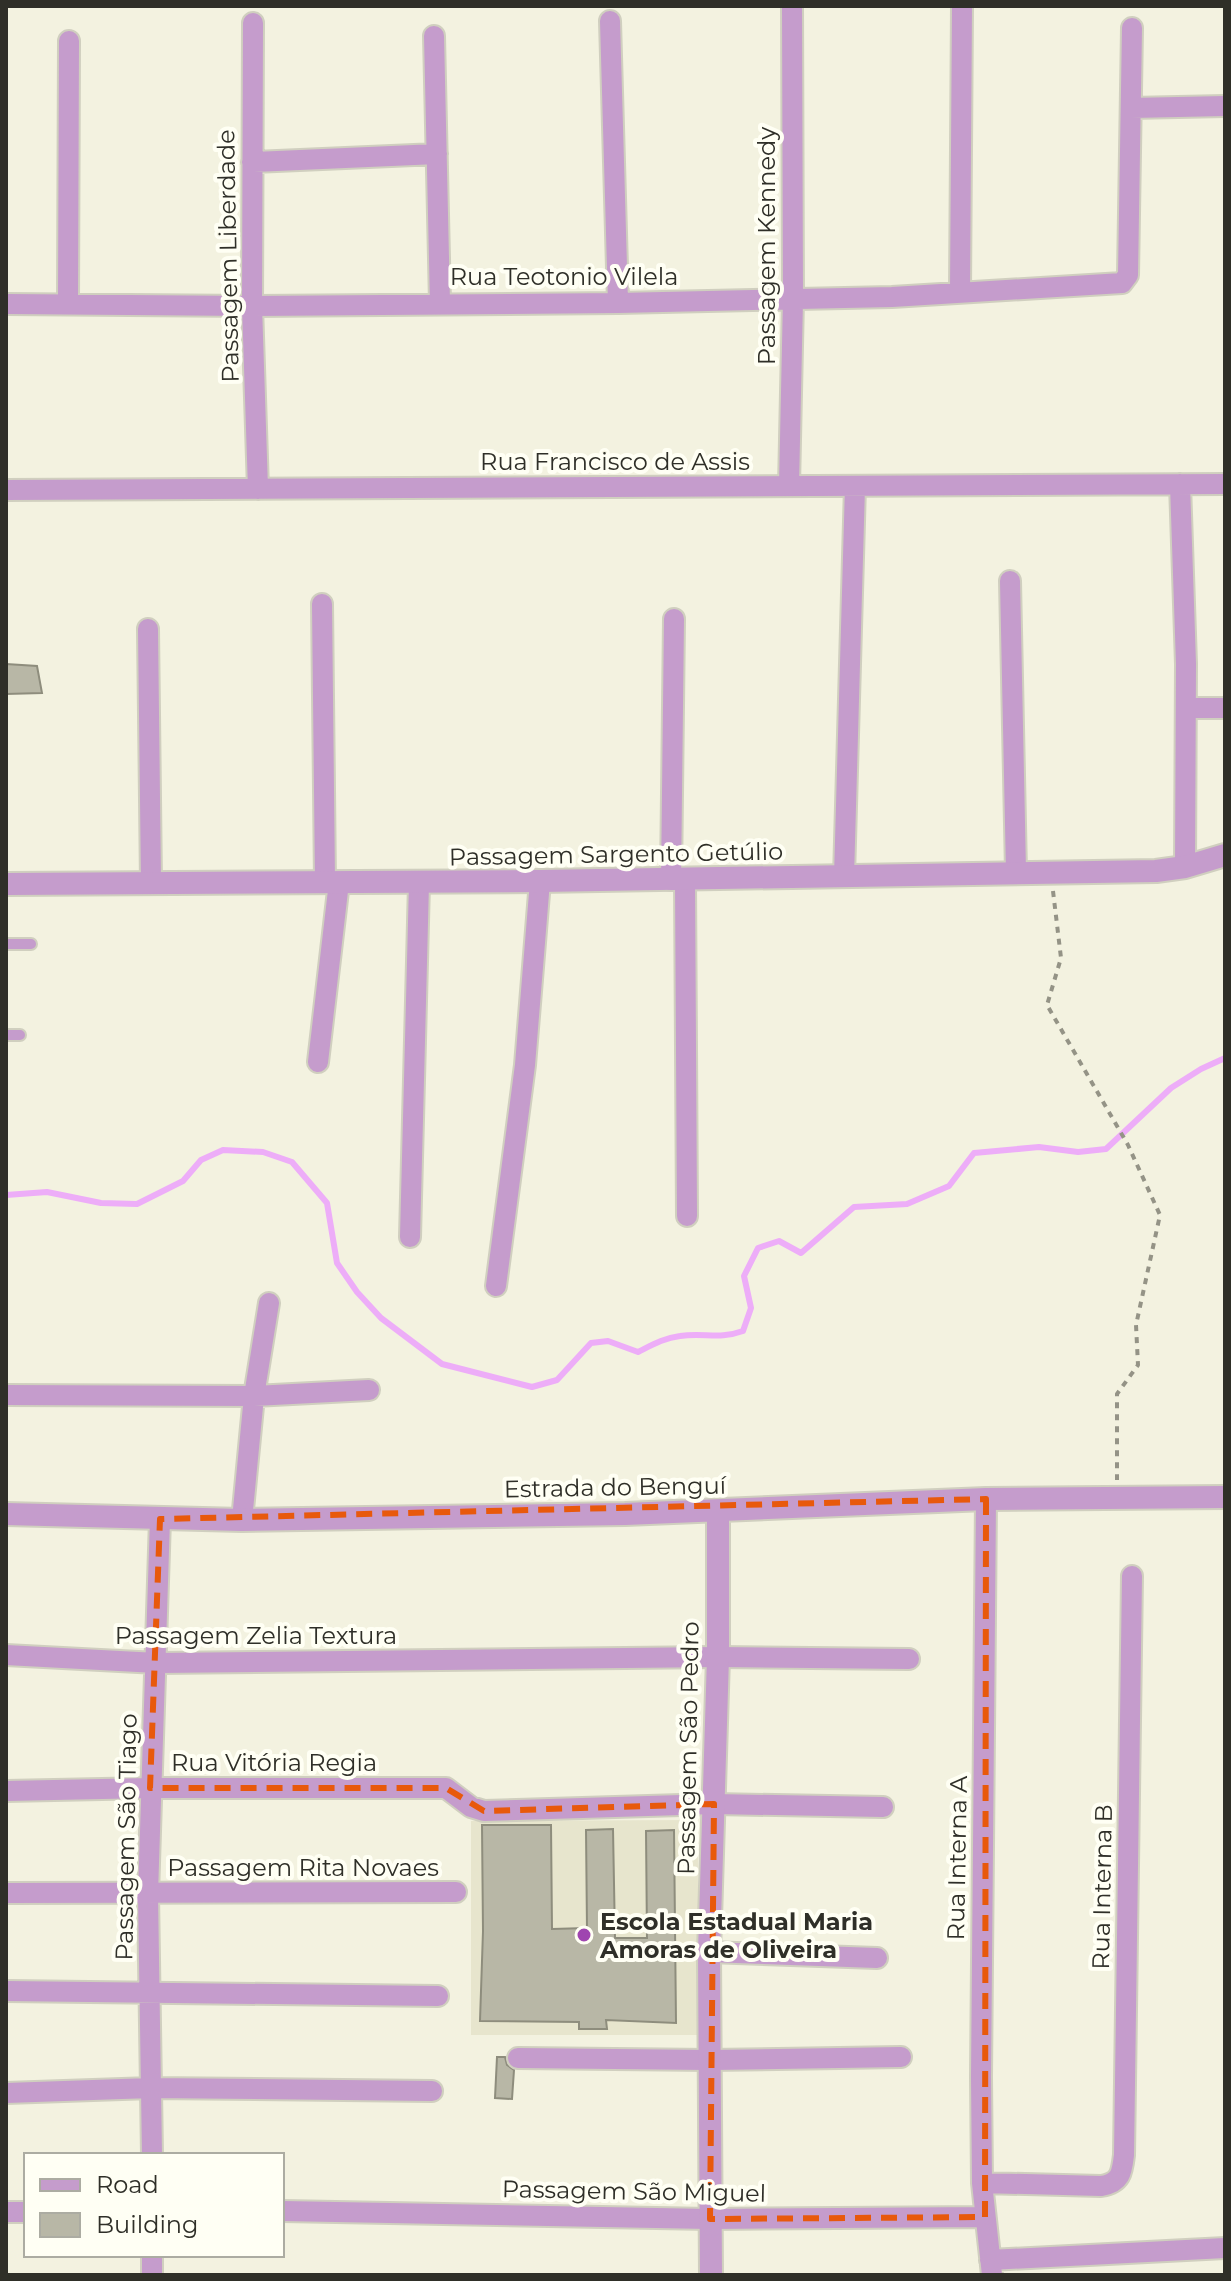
<svg xmlns="http://www.w3.org/2000/svg" width="1231" height="2281" viewBox="0 0 1231 2281" font-family="Montserrat,sans-serif">
<rect width="100%" height="100%" fill="#f3f2e0"/>
<!-- built -->
<path fill="#e7e5cd" d="M698 1820V2035H471V1821Z"/>
<g fill="none" stroke-linecap="round" stroke-linejoin="round">
<!-- stream -->
<path stroke="#edadf8" stroke-width="6" d="M6 1195 47 1192 101 1203 137 1204 183 1181 201 1160 223 1150 263 1152 292 1162 327 1203 337 1263 357 1292 381 1318 442 1364 532 1387 557 1380 591 1343 608 1341 638 1352C652 1345 664 1338 680 1336 704 1332 718 1340 743 1331L751 1308 744 1276 758 1248 779 1241 801 1253 854 1207 907 1204 949 1186 974 1153 1039 1147 1078 1152 1106 1149 1171 1088 1201 1069 1225 1058"/>
</g>
<!-- building -->
<path fill="#b8b7a6" stroke="#8e8d7d" stroke-width="2" d="M6 664 37 666 42 693 6 694Z
M482 1825H551L552 1929 587 1928 586 1830 613 1829 615 1938H647L646 1831 674 1830 676 2023 606 2020 607 2029H579V2022L480 2021 483 1931Z
M497 2057H505L507 2065 514 2070 512 2099 495 2098Z"/>
<g fill="none" stroke-linecap="round" stroke-linejoin="round">
<!-- service casing -->
<g stroke="#d0cfbf" stroke-width="14">
<path id="service" d="M6 944H31
M6 1035H20"/>
</g>
<!-- minor casing -->
<g stroke="#d0cfbf" stroke-width="24">
<path id="minor" d="M610 21 618 303
M253 23 252 306 258 489
M434 36 440 303
M1131 108 1225 106
M252 162 437 154
M960 292 962 6
M6 304 252 306 618 303 892 297 1122 283 1128 275 1132 28
M68 304 69 41
M1180 484 1186 664 1185 867
M789 486 793 299 792 6
M6 490 1225 484
M1010 581 1016 872
M322 604 325 882
M148 629 151 883
M1186 708H1225
M844 877 855 486
M671 880 674 619
M685 880 687 1216
M318 1062 339 882
M410 1237 419 883
M496 1286 525 1065 540 881
M6 1395 254 1396 369 1390
M986 1499 981 2077 982 2183 992 2275
M242 1520 254 1396 269 1303
M6 1655 157 1663 718 1657 909 1659
M6 1791 150 1788H446L471 1807 484 1811 714 1804 883 1807
M6 1893 456 1892
M709 1952 877 1958
M6 1991 438 1996
M518 2058 710 2060 901 2057
M6 2093 151 2088 432 2091
M152 2155 148 1894 160 1519
M982 2183 1101 2186C1121 2183 1122 2172 1124 2155L1132 1576
M282 2211 710 2219 985 2217
M6 2212H26
M990 2260 1225 2248
M152 2275V2255"/>
</g>
<!-- tertiary casing -->
<g stroke="#d0cfbf" stroke-width="26">
<path id="tertiary" d="M6 884 540 881 1156 871 1185 867 1225 855
M6 1514 242 1520 625 1514 986 1499 1225 1497
M711 2275 709 1952 718 1657V1511"/>
</g>
<!-- path -->
<path stroke="#949386" stroke-width="4" stroke-dasharray="6 6" stroke-linecap="butt" d="M1053 891 1061 958 1047 1005 1128 1145 1160 1215 1136 1325 1138 1365 1117 1394V1480"/>
<!-- service -->
<use href="#service" stroke="#c59ccc" stroke-width="10"/>
<!-- minor -->
<use href="#minor" stroke="#c59ccc" stroke-width="20"/>
<!-- tertiary -->
<use href="#tertiary" stroke="#c59ccc" stroke-width="22"/>
</g>
<!-- marked area -->
<path fill="none" stroke="#e8590c" stroke-width="6" stroke-dasharray="16 10" stroke-linejoin="round" d="M986 1499 985 2217 710 2219 714 1804 484 1811 446 1788H150L160 1519Z"/>
<!-- markers -->
<circle fill="#9f45b0" stroke="#fffff4" stroke-width="3" cx="584" cy="1935" r="8"/>
<g text-anchor="middle" dominant-baseline="central" stroke-width="8" stroke-linejoin="round" paint-order="stroke">
<!-- street labels -->
<g font-size="24" fill="#2f2f28" stroke="#fffff4">
<text transform="translate(766 246) rotate(-90)">Passagem Kennedy</text>
<text transform="translate(228 256) rotate(-91)">Passagem Liberdade</text>
<text x="564" y="276">Rua Teotonio Vilela</text>
<text x="615" y="461">Rua Francisco de Assis</text>
<text transform="translate(616 854) rotate(-1)">Passagem Sargento Getúlio</text>
<text transform="translate(615 1487) rotate(-1)">Estrada do Benguí</text>
<text x="256" y="1635">Passagem Zelia Textura</text>
<text transform="translate(688 1748) rotate(-89)">Passagem São Pedro</text>
<text x="274" y="1762">Rua Vitória Regia</text>
<text transform="translate(126 1837) rotate(-89)">Passagem São Tiago</text>
<text transform="translate(957 1858) rotate(-89)">Rua Interna A</text>
<text x="303" y="1867">Passagem Rita Novaes</text>
<text transform="translate(1102 1887) rotate(-89)">Rua Interna B</text>
<text transform="translate(634 2191) rotate(1)">Passagem São Miguel</text>
</g>
<!-- poi labels -->
<g font-size="24" font-weight="bold" fill="#2f2f28" stroke="#fffff4" text-anchor="start">
<text x="600" y="1921">Escola Estadual Maria<tspan x="600" dy="28">Amoras de Oliveira</tspan></text>
</g>
</g>
<!-- border -->
<rect width="1231" height="2281" fill="none" stroke="#2f2f28" stroke-width="16"/>
<!-- legend -->
<rect x="24" y="2153" width="260" height="104" fill="#fffff4" stroke="#acaca2" stroke-width="2"/>
<rect x="40" y="2179" width="40" height="12" fill="#c59ccc" stroke="#acaca2" stroke-width="2"/>
<text x="96" y="2193" font-size="24" fill="#2f2f28">Road</text>
<rect x="40" y="2213" width="40" height="24" fill="#b8b7a6" stroke="#acaca2" stroke-width="2"/>
<text x="96" y="2233" font-size="24" fill="#2f2f28">Building</text>
</svg>
